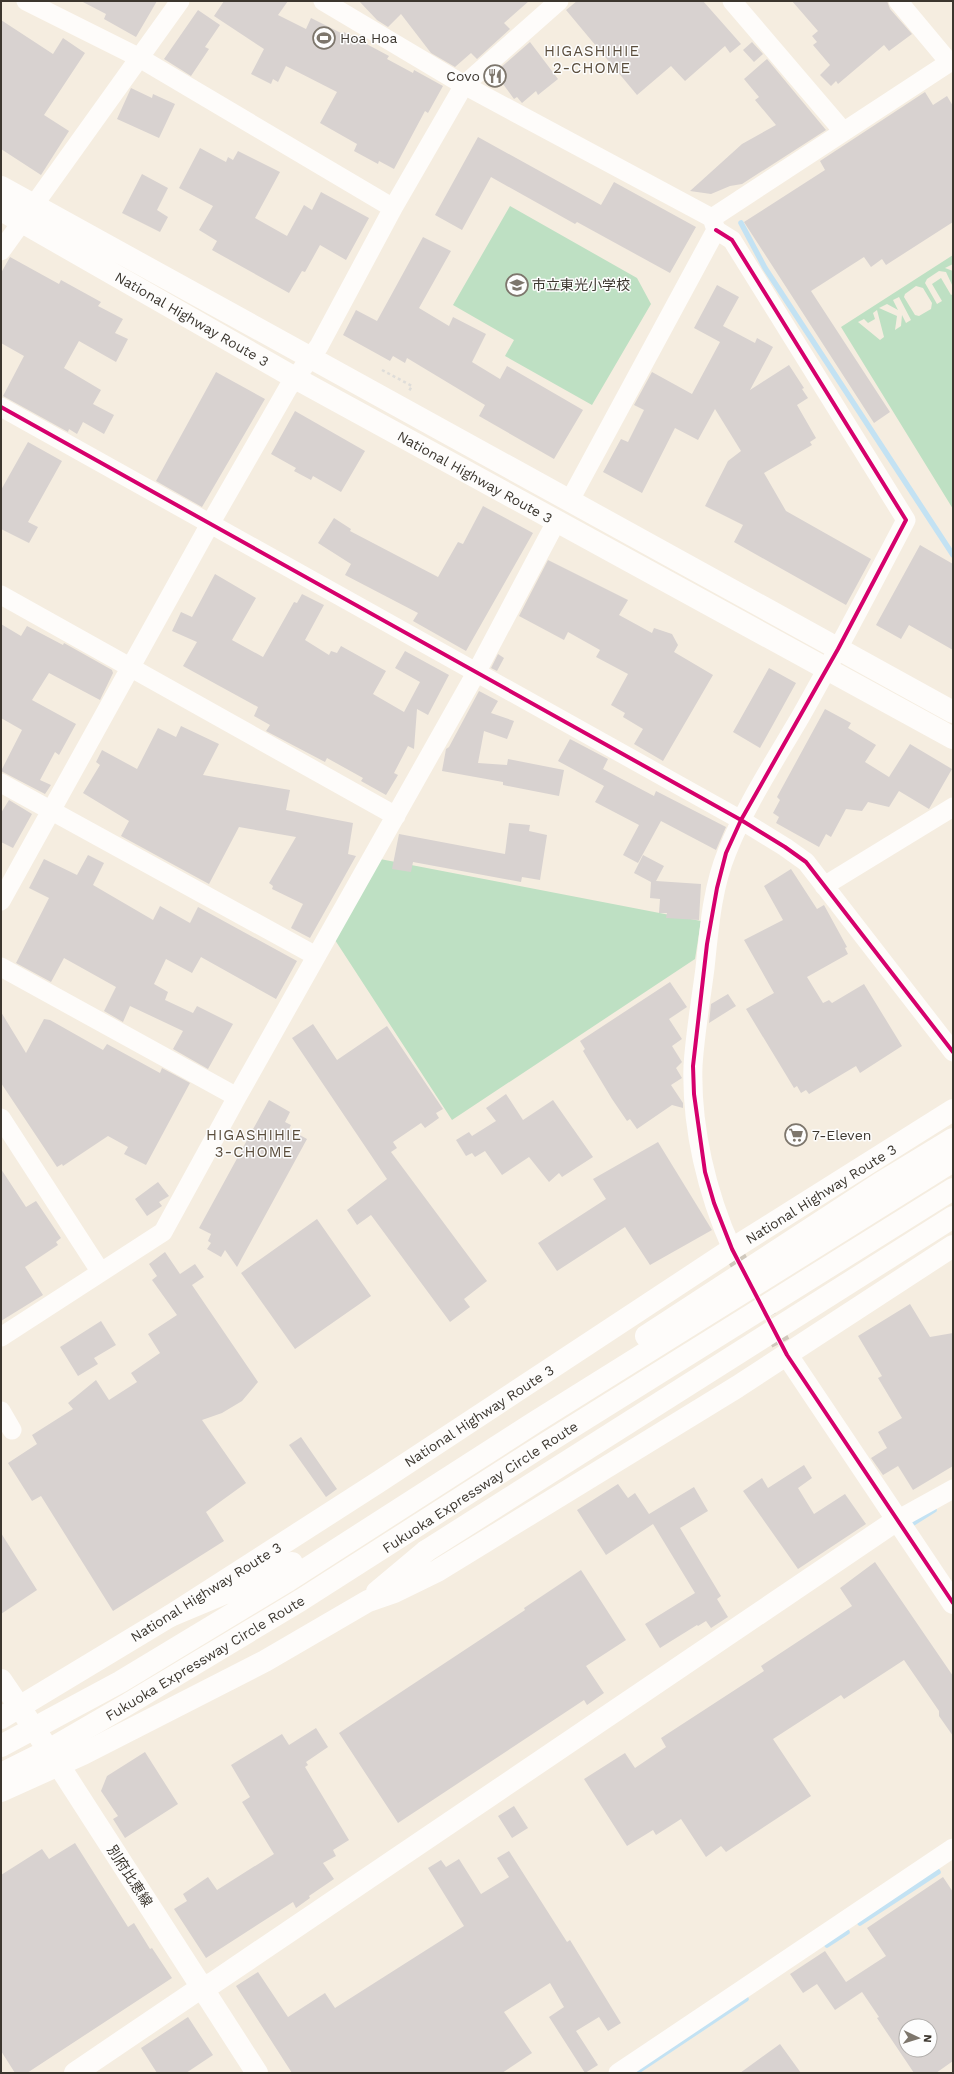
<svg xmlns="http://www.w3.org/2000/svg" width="954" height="2074" viewBox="0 0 954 2074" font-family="'Work Sans','Noto Sans JP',sans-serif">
<rect width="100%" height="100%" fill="#f5ede0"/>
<!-- green -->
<path fill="#bee0c3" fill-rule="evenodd" d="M510 206 637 278 651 304 592 405 505 356 514 340 453 305Z
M953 255V264L945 268 953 271V287L946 272 939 271 927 279 925 283 937 304 942 301 932 284 941 278 951 295 953 294V509L841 327ZM916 286 923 288 932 303 931 309 919 316 915 315 904 297 905 294ZM899 297 911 320 906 323 902 315 901 326 895 330 897 316 879 308 887 304 898 310 893 300ZM877 310 884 337 880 340 858 322 864 319 868 323 875 319 873 313Z
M380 859 701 921 695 959 452 1120 335 940Z"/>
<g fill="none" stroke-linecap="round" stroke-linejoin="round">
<!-- stream -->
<path stroke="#c3e2f3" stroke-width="5.5" d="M741 223 765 268 953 555
M910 1525 934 1510
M860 1923 938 1872
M827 1945 847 1932
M638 2071 746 1999"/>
</g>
<!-- building -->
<path fill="#d8d2d0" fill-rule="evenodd" d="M81 1H157L136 37 104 19 106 14Z
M224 1H288L278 15 306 29 311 18 343 34 344 32 389 56 387 59 413 73 414 70 443 86 428 113 425 111 394 169 379 161 378 164 354 151 357 144 320 123 337 92 286 66 278 82 273 79 271 84 251 74 264 49 214 16Z
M359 1H529L504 23 510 29 477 59 471 53 455 67 431 53 401 14 388 27 377 20Z
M577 1H703L741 44 730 53 725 46 685 81 671 66 637 95 566 10Z
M792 1H887L890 9 912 34 889 51 884 45 838 84 836 81 831 86 820 75 830 65 813 45 817 42 812 36 818 31Z
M198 10 220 25 205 47 209 49 191 76 164 59Z
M1 20 53 54 63 38 85 53 44 115 69 131 41 175 1 149Z
M530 42 558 79 538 95 536 91 522 103 517 97 514 99 503 84 501 86 491 76Z
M752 42 763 54 754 62 743 50Z
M767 59 826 130 742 184 730 186 711 194 690 191 742 144 776 125 755 100 759 97 744 79Z
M131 88 152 98 153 94 175 104 159 138 117 119Z
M925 92 933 105 947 96 953 106V222L886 265 882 259 871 267 864 257 811 291 890 412 874 423 744 222 825 170 820 161Z
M478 137 601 205 614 182 696 227 670 273 577 222 575 224 491 177 462 230 435 215Z
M200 148 226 162 228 157 233 160 238 151 280 172 255 218 287 236 304 205 312 210 321 192 369 218 346 260 320 245 305 272 302 271 289 293 212 250 217 241 199 230 213 206 179 188Z
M142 174 168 188 157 210 168 217 160 232 122 213Z
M423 237 451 251 419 308 449 326 453 317 486 334 472 362 500 379 507 366 583 410 554 459 479 416 485 405 407 358 405 363 393 356 390 361 343 335 356 310 377 321Z
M10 257 59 284 61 280 101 302 98 306 123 319 115 333 128 339 116 362 79 341 64 368 101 390 93 404 114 415 104 434 83 422 77 434 69 429 68 432 3 396 24 356 1 343V273Z
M717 285 739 297 723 326 755 343 757 338 773 347 750 390 789 365 804 388 802 389 808 398 797 405 816 438 810 442 812 445 764 473 786 511 871 559 846 605 734 542 743 525 705 506 728 461 741 451 715 409 698 440 675 428 642 493 603 472 621 439 628 442 644 410 634 405 652 372 692 394 720 342 694 328Z
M216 372 265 399 202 507 156 481Z
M295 411 365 451 341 492 313 476 311 480 294 471 296 468 271 454Z
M28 442 62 461 28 522 38 527 29 543 1 529V490Z
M483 506 533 533 466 651 413 621 418 613 345 575 351 564 318 543 334 518 351 529 350 531 438 577 458 542 463 544Z
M920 545 953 564V650L909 625 901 639 876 625Z
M548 560 628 600 619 615 652 633 654 628 672 634 678 645 674 652 713 675 663 761 634 744 643 729 623 717 625 713 611 705 628 674 596 657 600 650 568 632 564 640 519 616Z
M215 574 256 598 232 640 263 657 294 602 297 603 302 594 324 605 305 640 329 655 331 651 337 653 341 646 386 671 373 694 404 712 420 682 395 668 405 651 449 675 428 715 417 709 414 749 408 746 394 773 398 775 386 795 361 781 363 778 327 758 325 762 266 731 270 725 254 716 258 707 183 666 197 642 172 631 181 612 192 617Z
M1 624 21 636 27 626 63 645 64 643 112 670 113 673 100 700 49 673 32 700 76 724 59 755 55 752 40 780 51 785 45 794 1 771 22 730 1 718Z
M498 654 504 658 497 671 491 668Z
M769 668 796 683 760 748 733 732Z
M479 691 498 701 491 713 514 721 507 739 484 731 478 763 507 765 508 759 564 770 559 796 503 785V782L442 771 446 749 449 747Z
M825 709 851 723 848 728 876 745 865 762 889 777 910 744 952 769 929 809 899 791 889 807 868 802 862 811 846 809 831 837 826 834 819 847 776 823 779 817 773 813 780 800 777 797Z
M181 726 219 744 203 775 290 790 286 810 353 823 348 854 356 856 310 938 291 928 303 904 272 889 273 886 269 883 296 837 239 827 209 884 121 836 129 821 83 793 100 765 96 762 102 750 137 769 158 728 176 737Z
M570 739 608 759 603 769 654 796 656 791 726 827 716 850 661 821 638 863 623 855 639 825 595 802 604 786 558 761Z
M9 800 32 814 13 848 1 842V813Z
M509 823 530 825 529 831 547 835 540 880 522 877 521 882 413 862 411 872 392 869 399 834 505 854Z
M88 855 104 863 93 885 153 920 160 906 190 923 198 907 297 961 276 999 201 957 192 973 166 959 154 984 168 992 165 1000 193 1013 197 1006 233 1024 208 1069 173 1049 183 1031 130 1006 123 1022 104 1011 116 987 64 958 51 982 16 963 49 898 29 888 44 859 77 875Z
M643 855 664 866 656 881 701 884 699 920 666 918 667 913H659L660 899 650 898 651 882 634 873Z
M791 869 817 909 824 905 847 947 845 948 848 954 807 977 823 1003 829 1000 832 1003 864 984 902 1046 860 1073 856 1066 809 1094 806 1090 801 1093 797 1086 794 1088 746 1009 774 993 744 940 783 920 764 886Z
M670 982 687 1007 669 1019 682 1039 672 1046 682 1062 676 1068 682 1078 671 1085 683 1103V1108L672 1105 637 1129 630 1119 627 1121 612 1099 583 1051 585 1049 580 1041Z
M728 994 736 1006 709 1023 711 1004Z
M1 1012 26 1053 44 1019 50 1020 103 1050 107 1044 160 1073 162 1068 190 1083 146 1165 124 1154 128 1147 108 1136 63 1166 62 1164 57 1167 1 1083Z
M313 1024 337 1060 387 1026 443 1109 436 1113 439 1118 425 1128 421 1123 393 1142 397 1148 391 1152 487 1281 464 1299 470 1307 450 1322 371 1215 357 1225 347 1210 387 1179 292 1038Z
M506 1094 523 1120 553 1100 593 1157 562 1177 559 1173 549 1182 529 1157 502 1175 485 1151 475 1157 472 1153 466 1156 456 1140 469 1132 472 1136 496 1121 486 1108Z
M269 1100 290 1112 285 1122 291 1125 289 1129 307 1139 237 1267 225 1250 221 1257 207 1249 211 1243 208 1241 211 1234 199 1228Z
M658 1142 712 1230 650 1265 625 1227 557 1271 538 1243 606 1199 593 1179Z
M1 1169 26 1207 36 1201 61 1238 56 1242 58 1245 25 1267 43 1295 1 1321Z
M158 1182 169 1196 159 1202 162 1206 147 1216 135 1199Z
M317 1219 371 1296 295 1349 241 1273Z
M165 1252 180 1274 195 1264 204 1277 192 1285 258 1382 242 1401 222 1413 202 1420 246 1483 206 1512 224 1541 113 1611 41 1496 32 1501 8 1463 37 1444 32 1435 73 1409 68 1403 96 1380 109 1400 137 1382 131 1373 160 1353 148 1334 177 1315 152 1280 157 1276 149 1264Z
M910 1304 930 1337 953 1333V1466L913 1490 898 1466 883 1475 871 1458 887 1448 878 1432 902 1418 878 1378 882 1376 858 1336Z
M101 1321 116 1345 94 1358 98 1364 78 1376 60 1347Z
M301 1437 337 1489 326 1497 289 1445Z
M804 1465 812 1478 798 1488 814 1514 845 1494 866 1524 798 1569 743 1491 762 1478 768 1488Z
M618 1484 628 1498 635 1493 649 1514 694 1487 708 1511 680 1528 721 1596 717 1599 728 1617 711 1628 706 1621 698 1626 697 1625 660 1648 645 1624 695 1593 653 1524 606 1555 577 1510Z
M1 1533 37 1590 1 1614Z
M875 1562 953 1676V1736L939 1716V1711L904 1660 844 1699 841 1695 773 1739 811 1796 726 1852 721 1846 706 1857 681 1819 656 1835 653 1830 627 1846 584 1779 625 1753 635 1768 666 1747 661 1738 764 1671 761 1666 852 1606 840 1588Z
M581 1570 626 1640 586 1666 604 1693 587 1705 584 1700 398 1823 339 1733 525 1610 524 1608Z
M316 1728 328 1747 306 1762 308 1765 305 1767 349 1840 333 1850 336 1856 323 1863 334 1879 309 1896 310 1898 296 1908 293 1902 206 1958 174 1909 187 1901 183 1894 208 1877 217 1890 274 1854 242 1802 250 1797 231 1765 282 1734 289 1745Z
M145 1752 178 1804 125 1838 113 1819 118 1816 101 1791 107 1776Z
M514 1806 528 1828 512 1838 498 1816Z
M75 1843 128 1927 134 1923 150 1949 152 1948 172 1978 27 2073H15L1 2051V1875L42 1849 49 1859Z
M509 1851 567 1942 570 1940 621 2023 608 2031 599 2017 576 2031 598 2065 585 2073 549 2017 564 2007 550 1983 504 2012 532 2053 502 2073H292L236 1986 258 1972 288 2017 325 1993 335 2008 464 1926 428 1868 441 1860 446 1867 459 1859 481 1894 509 1877 497 1858Z
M943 1877 953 1892V2061L936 2073H914L877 2018 879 2017 862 1992 835 2010 817 1984 803 1993 790 1974 825 1951 846 1982 886 1956 867 1928ZM906 2026H930V2050H906Z
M188 2017 213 2055 186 2073H157L141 2048Z
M780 2044 801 2073H740Z"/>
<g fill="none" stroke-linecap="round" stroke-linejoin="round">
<!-- minor-tunnel -->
<path stroke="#d0c8bc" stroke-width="19" stroke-dasharray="19 10" stroke-linecap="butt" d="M732 1249 787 1355"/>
<!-- path -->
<path stroke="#dfddd9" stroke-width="2.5" stroke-dasharray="3 3" stroke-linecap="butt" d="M382 370 412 386 409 391"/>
<!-- minor -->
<path stroke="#fefcfa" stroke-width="19" d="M26 1 138 57 393 208
M323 1 464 85 712 218
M732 1 843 131
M898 1 949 62
M716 230 732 240 906 520C872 585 838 650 802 714 776 759 746 804 727 852 712 888 709 930 705 968 701 1000 695 1033 693 1066 691 1127 707 1194 732 1249
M1 251 180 1
M1 407 741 820 785 847 806 862 953 1052
M570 500 716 230 712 218 953 60
M1 595 396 816
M1 783 316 956
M824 886 953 807
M1 901 210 524 288 388 319 346 393 208 464 85 559 1
M1 967 237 1097
M1 1118 100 1271
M1 1337 163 1232 237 1097 476 673 556 522
M1 1411 12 1430
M897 1520 953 1489
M618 2073 953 1848"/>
<!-- tertiary -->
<path stroke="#fefcfa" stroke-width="22" d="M787 1355 953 1603
M75 2073 202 1987 213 1983 897 1520"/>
<!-- secondary -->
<path stroke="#fefcfa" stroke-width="22" d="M1 1680 58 1764 257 2073"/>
<!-- trunk -->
<path stroke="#fefcfa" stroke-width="22" d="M1 187 953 712
M1 210 295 378 953 738
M377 1592 426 1551
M1 1718 170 1616 380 1481 732 1249 953 1110
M1 1791 83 1754 265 1661 368 1601 394 1592 437 1571 737 1387 953 1246"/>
<!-- motorway -->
<path stroke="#fefcfa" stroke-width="22" d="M646 1336 879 1184 953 1139
M426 1551 953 1217
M170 1616 273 1573 292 1563
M1 1746 120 1682 289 1580 535 1422 953 1161
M1 1774 47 1751 128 1704 301 1600 545 1444 953 1189"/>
<!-- cycleway casing -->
<g stroke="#fdfdfd" stroke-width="6">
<path id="cycleway" d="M716 230 732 240 906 520 838 649 741 820 726 853 717 888 707 944 693 1066 694 1094 705 1172 714 1203 732 1249 787 1355 953 1603
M1 407 741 820 785 847 806 862 953 1052"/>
</g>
<!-- cycleway -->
<use href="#cycleway" stroke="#d6006c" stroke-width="4"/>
</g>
<!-- icons -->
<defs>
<g id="stadium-ring" transform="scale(1.15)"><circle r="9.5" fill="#fdfdfd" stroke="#7d766c" stroke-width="1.5"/><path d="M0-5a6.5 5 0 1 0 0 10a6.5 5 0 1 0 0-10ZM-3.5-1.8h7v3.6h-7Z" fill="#7d766c"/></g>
<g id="restaurant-ring" transform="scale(1.15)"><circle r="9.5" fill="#fdfdfd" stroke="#7d766c" stroke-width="1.5"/><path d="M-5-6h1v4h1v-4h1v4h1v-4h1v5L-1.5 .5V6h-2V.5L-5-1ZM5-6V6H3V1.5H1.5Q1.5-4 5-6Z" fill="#7d766c"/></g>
<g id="school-ring" transform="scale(1.15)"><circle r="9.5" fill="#fdfdfd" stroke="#7d766c" stroke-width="1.5"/><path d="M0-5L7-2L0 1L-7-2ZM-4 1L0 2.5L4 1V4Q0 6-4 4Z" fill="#7d766c"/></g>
<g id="supermarket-ring" transform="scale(1.15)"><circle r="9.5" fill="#fdfdfd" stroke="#7d766c" stroke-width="1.5"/><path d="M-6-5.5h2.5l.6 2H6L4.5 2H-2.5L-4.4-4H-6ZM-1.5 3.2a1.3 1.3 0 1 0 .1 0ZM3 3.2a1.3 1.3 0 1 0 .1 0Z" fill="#7d766c"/></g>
</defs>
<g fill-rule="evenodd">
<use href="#stadium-ring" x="324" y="38"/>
<use href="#restaurant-ring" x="495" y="76"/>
<use href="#school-ring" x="517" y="285"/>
<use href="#supermarket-ring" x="796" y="1135"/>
</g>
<g text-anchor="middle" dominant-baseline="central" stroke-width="3" stroke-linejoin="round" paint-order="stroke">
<!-- poi labels -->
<g font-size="14" fill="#3c362e" stroke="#fdfdfd" text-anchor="start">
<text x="340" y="38">Hoa Hoa</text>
<text x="480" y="76" text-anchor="end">Covo</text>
<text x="532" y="285">市立東光小学校</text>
<text x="812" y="1135">7-Eleven</text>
</g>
<!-- street labels -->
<g font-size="14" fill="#3c362e" stroke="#fdfdfd">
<text transform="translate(192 319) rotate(30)">National Highway Route 3</text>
<text transform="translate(475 477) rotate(29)">National Highway Route 3</text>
<text transform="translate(821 1194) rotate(-32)">National Highway Route 3</text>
<text transform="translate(479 1416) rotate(-33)">National Highway Route 3</text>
<text transform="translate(480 1487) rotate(-33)">Fukuoka Expressway Circle Route</text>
<text transform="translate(206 1592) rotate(-32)">National Highway Route 3</text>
<text transform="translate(205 1658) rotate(-31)">Fukuoka Expressway Circle Route</text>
<text transform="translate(130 1876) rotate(57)">別府比恵線</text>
</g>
<!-- neighbourhood labels -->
<g font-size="15" letter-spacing="1" fill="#5a4d3c" stroke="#fdfdfd">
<text x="592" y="51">HIGASHIHIE<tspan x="592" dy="17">2-CHOME</tspan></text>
<text x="254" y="1135">HIGASHIHIE<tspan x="254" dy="17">3-CHOME</tspan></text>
</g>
</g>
<!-- border -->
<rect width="954" height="2074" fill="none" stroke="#3c362e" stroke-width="4"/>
<!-- north arrow -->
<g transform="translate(918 2038) rotate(94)"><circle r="19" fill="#fdfdfd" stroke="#b0adaa"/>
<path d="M0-3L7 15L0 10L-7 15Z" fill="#7d766c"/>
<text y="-6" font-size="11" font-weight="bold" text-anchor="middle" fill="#3c362e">N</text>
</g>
</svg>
